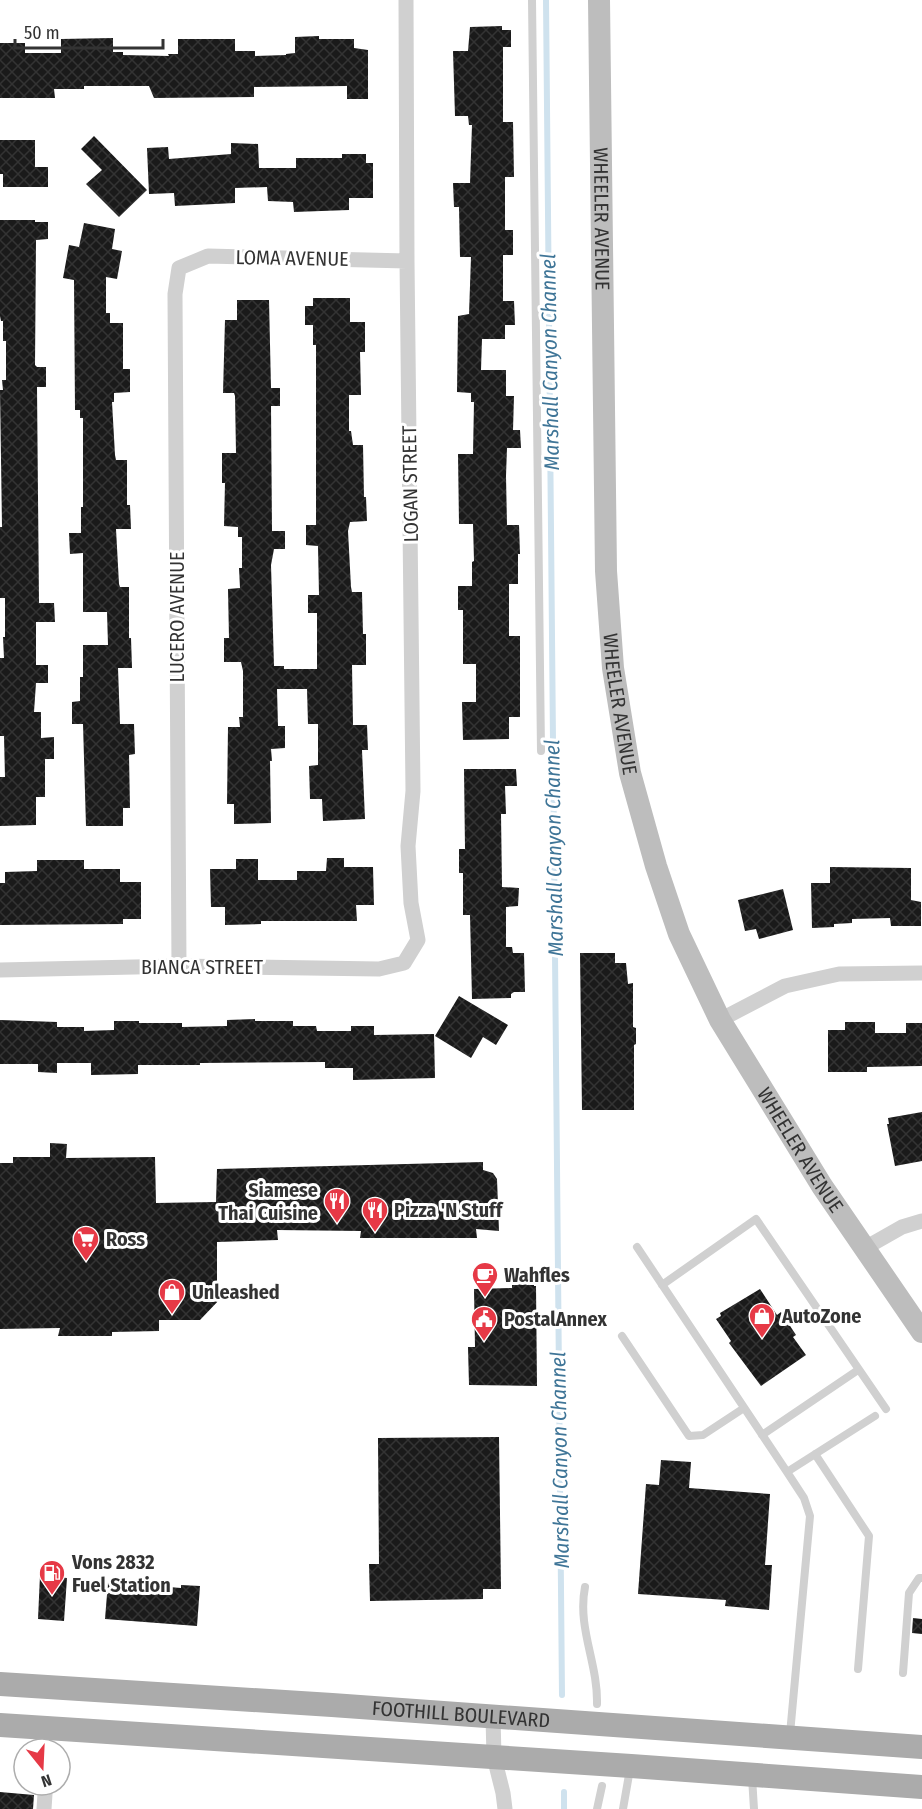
<svg xmlns="http://www.w3.org/2000/svg" width="922" height="1809" viewBox="0 0 922 1809" font-family="'Fira Sans Condensed',sans-serif">
<defs>
<pattern id="building-cross-hatch" width="8" height="8" patternUnits="userSpaceOnUse" patternTransform="scale(1.5)"><rect width="8" height="8" fill="#1a1a1a"/><path d="M0 0l8 8M0 8l8-8" fill="none" stroke="#333"/></pattern>
</defs>
<rect width="100%" height="100%" fill="#fff"/>
<g fill="none" stroke-linecap="round" stroke-linejoin="round">
<!-- stream -->
<path stroke="#cfe2ee" stroke-width="6" d="M546 0 562 1695
M564 1792V1809"/>
</g>
<!-- building -->
<path fill="url(#building-cross-hatch)" d="M502 26V30H511V47H503V122H513L514 177H505V230H513V255H503V301H514L515 325H505V339H482L481 370H506V396H514L513 430H520L521 448H507L506 476 507 525H519L520 554H518V584H509V636H520V717H509V739L463 740 462 702H476V664H463V610H458V586H472V562L474 561 473 524H459L458 454H473L474 402H471V393L457 392 458 316 469 314 471 257H460L459 207H454L453 183H470L472 125H469L468 116H455L453 51H468L470 27Z
M319 36V39H354V48L368 50V99H347V86L254 87V97L154 98 149 86H84V89H54L55 98H0V43H25V53H61V39L113 38V52H123V55L169 56 168 54H178V39H235V51H255V56L286 55V54L295 53V37Z
M94 136 147 190 119 217 86 184 102 170 81 149Z
M0 140H35V167H48V187H3V174H0Z
M231 143 258 144 259 168H296V158H342V154H366V163H373V198H349V210L294 212 293 202 268 201 267 187 235 188V203L175 206 174 193 149 194 147 148 168 147 169 159 231 154Z
M0 220H35V222H48V239L36 240 35 365 37 367H46V387H37L39 603H54L55 622H36V665H48V683H36L34 712H41V738L54 737V759H45V797H36V825L0 826V777H5L4 736H0V658H4L3 637H5V598H0V527H2L0 390H3L2 380H6V341H3V321H1L0 316Z
M84 223 115 229 112 249 122 251 117 279 106 277V313H110V323H123V369H130V392L114 393V402H112L115 455 116 460H127V505H130L131 529H116L119 584 120 587H129V638H131L132 668H118L120 724H134L135 754 129 755 130 808H123V826H86L83 724H72V702L80 701V677H83V645H108L107 612H83V553L70 554 69 533H81V507H83V418H80V410H75L74 280 63 278 69 245 79 247Z
M313 298H350V322H365V352H360L361 395H349V431H351L353 445H363L364 497H366L367 521 350 522 348 531 351 587 352 592H362L363 634H366V665H352L353 725H367L368 750H362L365 819 323 821 322 799H310L309 766 318 765V724H308L307 689H277L278 726H285V748L271 749 272 761H270L271 823 234 824V804H227L228 727H240L239 717H243V671L241 662H224V638H229L228 589 240 588 239 568H242V537H238V527L224 526 225 483H222V453H236L235 396 234 393H223L225 320H237V300H269L271 388H280V406H271L272 531H285V549H274L271 565 274 666H284V669H317V613H308V595H319L318 546 306 545V525H316V345H313V325H305V306H313Z
M464 769H516L517 786H505L506 814H501L502 887 519 888 518 906 506 907V947H512L513 953H524L525 992H514L511 994V998L472 999 470 915H463V873H459V849H465Z
M327 858H344V867H373L374 905H356L357 921H261V924L225 925V907H211L210 869H236V859H258V880H297V871H326Z
M37 860H84V869H120V882H141V919H123V924L0 925V883H5V872L37 871Z
M830 867 911 868V900L921 902V926H891L890 918 852 919V923L834 924V927L812 928 811 883H830Z
M783 889 793 930 759 939 756 929 745 931 738 900Z
M580 953H615V963H626L628 984 633 983V1027L636 1028V1044L634 1045V1110H582Z
M459 996 508 1025 496 1045 483 1037 471 1058 435 1036Z
M255 1019V1021H293V1026H316L317 1031H351V1026H374V1035L434 1034 435 1078 353 1080V1068H325V1062L200 1063V1065H138V1074L91 1075V1063H57V1073L38 1072V1064H0V1020L57 1022V1027H84V1031L114 1030V1021H139V1023H182V1027L227 1026V1020Z
M845 1022H875V1033H906V1023H922V1066L867 1067V1072H828V1030H845Z
M922 1112V1161L895 1166 887 1124H889L888 1118Z
M50 1143 67 1144 66 1158 155 1157 156 1203 216 1202 217 1169 483 1162V1170L493 1173 497 1179 499 1231 476 1229 477 1238H360L361 1231 277 1230 278 1240 217 1242V1293L221 1298 200 1320H159V1331L112 1332V1336H58L60 1328 0 1329V1163H13V1157H50Z
M534 1283V1286H536L537 1386 469 1385 468 1347H475L474 1289 512 1288V1284Z
M760 1289 777 1315 781 1312 796 1335 793 1337 806 1355 761 1386 729 1343 731 1341 716 1319 721 1316 720 1313Z
M499 1437 501 1589H483V1599L370 1601 369 1564H379L378 1438Z
M661 1460 691 1462 689 1488 770 1494 765 1565H772L769 1610 725 1606 726 1600 638 1594 646 1484 659 1485Z
M40 1575 67 1578 64 1621 38 1619Z
M108 1582 181 1588V1585L200 1586 197 1626 105 1619Z
M913 1618 922 1619V1634L912 1633Z
M0 1792 34 1795 33 1809H0Z"/>
<g fill="none" stroke-linecap="round" stroke-linejoin="round">
<!-- service -->
<path stroke="#d0d0d0" stroke-width="8" d="M532 0 541 751
M637 1247 787 1472 875 1416
M662 1285 756 1219 886 1409
M622 1336 689 1436 703 1435 744 1408
M762 1435 858 1370
M815 1454 869 1536 858 1669
M787 1472 804 1498 810 1516 790 1734
M585 1587C577 1628 598 1663 597 1704
M903 1673 909 1593 919 1578H922
M752 1777 754 1809
M597 1809 602 1786
M623 1809 630 1769"/>
<!-- minor -->
<path stroke="#d0d0d0" stroke-width="15" d="M179 966 175 294 179 268 208 256 407 261
M0 970 179 966 379 969 404 963 418 940 411 903 408 846 413 791 407 261 406 0
M720 1020 785 986 839 974 922 973
M865 1248 902 1227 922 1221
M493 1717 494 1757 503 1793 505 1809
M44 1809 45 1794"/>
<!-- secondary -->
<path stroke="#bdbdbd" stroke-width="22" id="s1" d="M599 0 606 571 613 668 630 773 656 866 679 934 720 1020 822 1186 922 1332"/>
<!-- primary -->
<g stroke="#ababab" stroke-width="24">
<path id="s2" d="M0 1684 332 1705 922 1747"/>
<path d="M0 1725 631 1766 922 1787"/>
</g>
</g>
<!-- icons -->
<defs>
<g id="restaurant-pin" transform="scale(1.35)"><path d="M0 17L-7.5 6A9.5 9.5 0 1 1 7.5 6Z" fill="#e63946" stroke="#fff"/><path d="M-5-6h1v4h1v-4h1v4h1v-4h1v5L-1.5 .5V6h-2V.5L-5-1ZM5-6V6H3V1.5H1.5Q1.5-4 5-6Z" fill="#fff"/></g>
<g id="supermarket-pin" transform="scale(1.35)"><path d="M0 17L-7.5 6A9.5 9.5 0 1 1 7.5 6Z" fill="#e63946" stroke="#fff"/><path d="M-6-5.5h2.5l.6 2H6L4.5 2H-2.5L-4.4-4H-6ZM-1.5 3.2a1.3 1.3 0 1 0 .1 0ZM3 3.2a1.3 1.3 0 1 0 .1 0Z" fill="#fff"/></g>
<g id="cafe-pin" transform="scale(1.35)"><path d="M0 17L-7.5 6A9.5 9.5 0 1 1 7.5 6Z" fill="#e63946" stroke="#fff"/><path d="M-5.5-4.5H6V0H3Q3 3.5 0 3.5H-2.5Q-5.5 3.5-5.5 0ZM3-3.2v2h1.7v-2ZM-6 4.5H4V6H-6Z" fill="#fff"/></g>
<g id="shop-pin" transform="scale(1.35)"><path d="M0 17L-7.5 6A9.5 9.5 0 1 1 7.5 6Z" fill="#e63946" stroke="#fff"/><path d="M-5-2.5h2.3a2.7 3.5 0 0 1 5.4 0H5L5.5 6h-11ZM-1.5-2.5h3a1.5 2.3 0 0 0-3 0Z" fill="#fff"/></g>
<g id="civic-pin" transform="scale(1.35)"><path d="M0 17L-7.5 6A9.5 9.5 0 1 1 7.5 6Z" fill="#e63946" stroke="#fff"/><path d="M-.6-6.5H3V-4.5H.6V-3L4-1V1h2V6H-6V1h2V-1L-.6-3ZM-1.2 2.5V6h2.4V2.5Z" fill="#fff"/></g>
<g id="fuel-pin" transform="scale(1.35)"><path d="M0 17L-7.5 6A9.5 9.5 0 1 1 7.5 6Z" fill="#e63946" stroke="#fff"/><path d="M-5.5-6h7V0h2V4h1.3V-2.5L3-4.5l.8-.8L6-3V5H2.5V1h-1V6h-7ZM-4.2-4.7v3.2H.2V-4.7Z" fill="#fff"/></g>
</defs>
<g fill-rule="evenodd">
<use href="#restaurant-pin" x="337" y="1201"/>
<use href="#restaurant-pin" x="375" y="1210"/>
<use href="#supermarket-pin" x="86" y="1239"/>
<use href="#cafe-pin" x="485" y="1275"/>
<use href="#shop-pin" x="172" y="1292"/>
<use href="#shop-pin" x="762" y="1316"/>
<use href="#civic-pin" x="484" y="1319"/>
<use href="#fuel-pin" x="52" y="1573"/>
</g>
<g text-anchor="middle" dominant-baseline="central" stroke-width="6" stroke-linejoin="round" paint-order="stroke">
<!-- street labels -->
<g font-size="20" fill="#333" stroke="#fff">
<text stroke="none"><textPath href="#s1" startOffset="219">WHEELER AVENUE</textPath></text>
<text transform="translate(292 258) rotate(1)">LOMA AVENUE</text>
<text transform="translate(410 484) rotate(-91)">LOGAN STREET</text>
<text transform="translate(177 617) rotate(-90)">LUCERO AVENUE</text>
<text stroke="none"><textPath href="#s1" startOffset="705">WHEELER AVENUE</textPath></text>
<text x="202" y="967">BIANCA STREET</text>
<text stroke="none"><textPath href="#s1" startOffset="1191">WHEELER AVENUE</textPath></text>
<text stroke="none"><textPath href="#s2" startOffset="462">FOOTHILL BOULEVARD</textPath></text>
</g>
<!-- poi labels -->
<g font-size="20" font-weight="bold" fill="#333" stroke="#fff" text-anchor="start">
<text x="318" y="1190" text-anchor="end">Siamese<tspan x="318" dy="23">Thai Cuisine</tspan></text>
<text x="394" y="1210">Pizza 'N Stuff</text>
<text x="106" y="1239">Ross</text>
<text x="504" y="1275">Wahfles</text>
<text x="192" y="1292">Unleashed</text>
<text x="782" y="1316">AutoZone</text>
<text x="504" y="1319">PostalAnnex</text>
<text x="72" y="1562">Vons 2832<tspan x="72" dy="23">Fuel Station</tspan></text>
</g>
<!-- water labels -->
<g font-size="21" font-style="italic" fill="#3f7597" stroke="#fff">
<text transform="translate(550 362) rotate(-91)">Marshall Canyon Channel</text>
<text transform="translate(554 848) rotate(-91)">Marshall Canyon Channel</text>
<text transform="translate(560 1460) rotate(-91)">Marshall Canyon Channel</text>
</g>
</g>
<!-- north arrow -->
<g transform="translate(42 1767) rotate(162)"><circle r="28" fill="#ffffff" stroke="#adadad" stroke-width="1.5"/>
<path d="M0-4.5L10 22L0 15L-10 22Z" fill="#e63946"/>
<text y="-9" font-size="16" font-weight="bold" text-anchor="middle" fill="#333333">N</text>
</g>
<!-- scale -->
<path d="M15 39v9h148v-9" fill="none" stroke="#333333" stroke-width="3"/>
<text x="24" y="39" font-size="18" fill="#333333" stroke="#ffffff" stroke-width="4.5" paint-order="stroke">50 m</text>
</svg>
